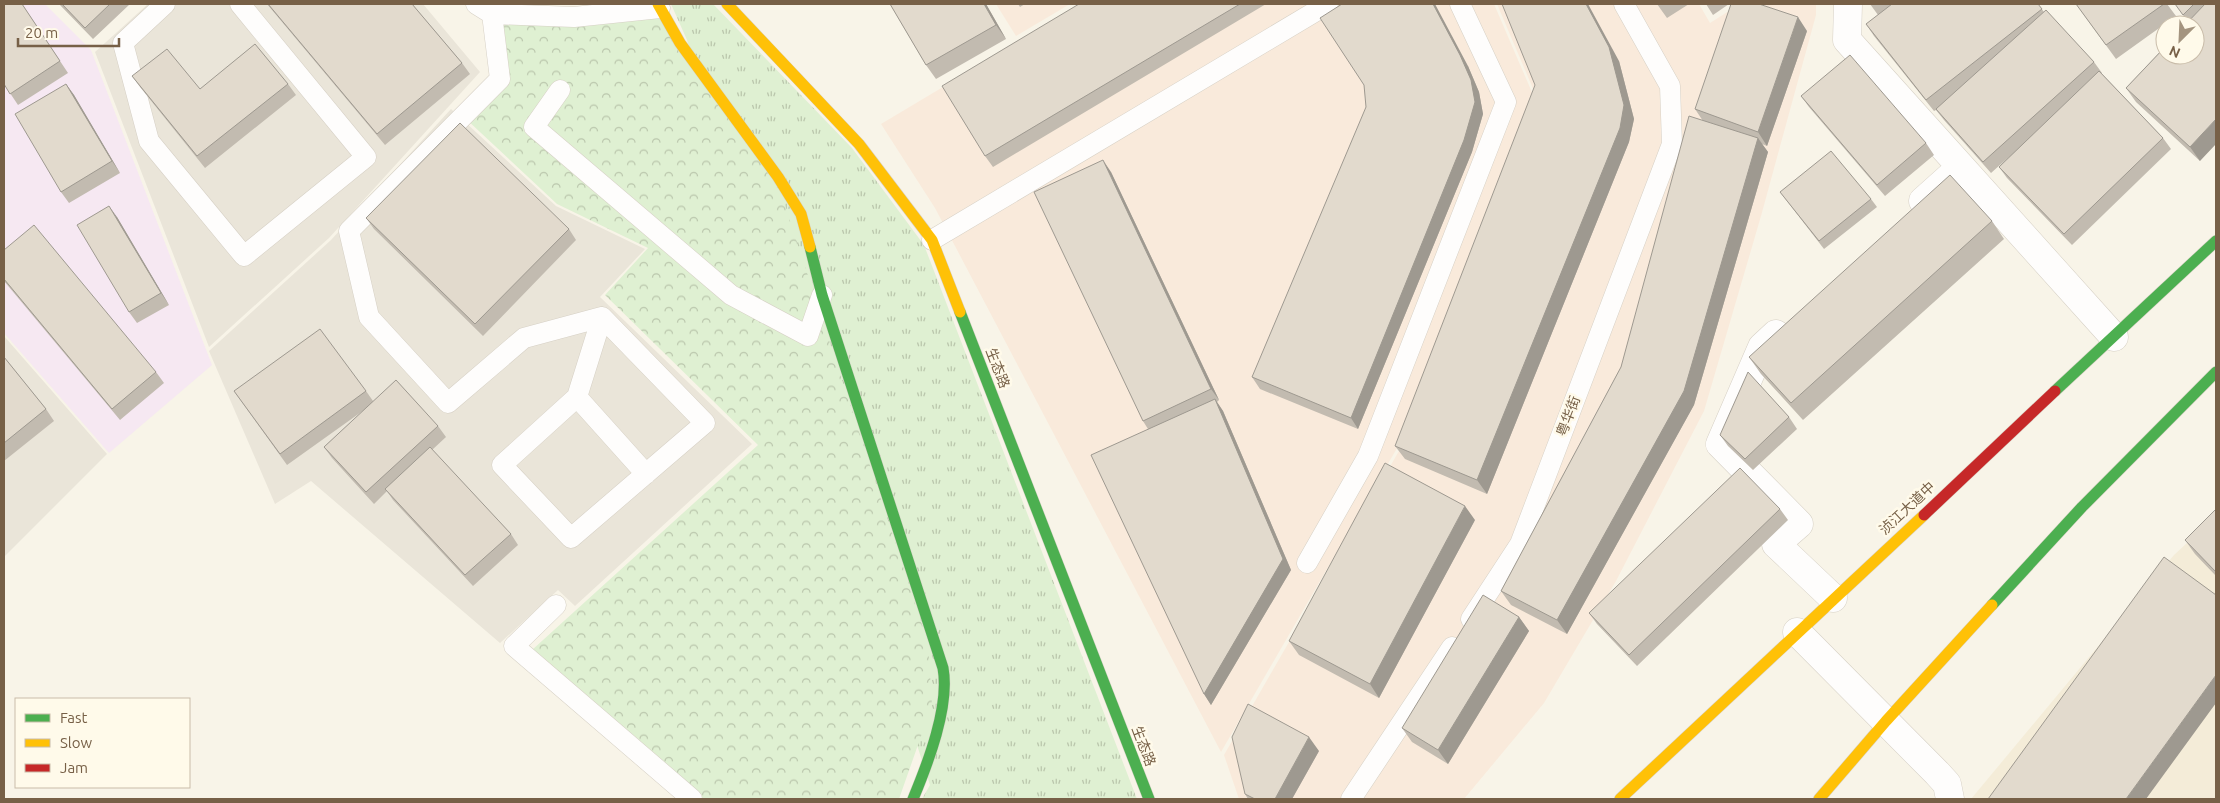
<svg xmlns="http://www.w3.org/2000/svg" width="2220" height="803" viewBox="0 0 2220 803" font-family="Ubuntu,'Noto Sans SC',sans-serif">
<defs>
<pattern id="grass-tufts" width="24" height="20" patternUnits="userSpaceOnUse" patternTransform="scale(1.25)"><rect width="24" height="20" fill="#dff0d2"/><path d="M3 7l-1-3M5 7V3M7 7l1-3M15 17l-1-3M17 17v-4M19 17l1-3" fill="none" stroke="#bac6ac"/></pattern>
<pattern id="forest-crowns" width="20" height="18" patternUnits="userSpaceOnUse" patternTransform="scale(1.25)"><rect width="20" height="18" fill="#dff0d2"/><path d="M2 6a3 3 0 1 1 6 0M12 15a3 3 0 1 1 6 0" fill="none" stroke="#bac6ac"/></pattern>
</defs>
<rect width="100%" height="100%" fill="#f8f4e8"/>
<!-- residential -->
<path fill="#f4ecd8" d="M2216 516V799H1971L2174 555Z"/>
<!-- commercial -->
<path fill="#f9eadb" d="M996 4H1070L1016 36Z
M1082 4H1494L1534 97 1400 443 1221 752 935 208 881 124Z
M1497 4H1699L1710 23 1740 4H1816V15L1761 216 1704 411 1616 581 1544 703 1464 799H1239L1224 755 1403 444 1537 98Z"/>
<!-- industrial -->
<path fill="#eae5d9" d="M148 4H423L480 72 329 238 209 347 95 52Z
M451 109 556 206 645 249 600 297 752 444 575 606 558 590 500 643 311 481 275 504 209 351 331 240Z
M4 336 107 454 4 557Z"/>
<!-- education -->
<path fill="#f6e8f2" d="M4 4H45L91 50 212 365 109 453 4 333Z"/>
<!-- grass -->
<path fill="url(#grass-tufts)" d="M671 4H713L852 148 924 245 1137 799H922L930 785 687 40Z"/>
<!-- forest -->
<path fill="url(#forest-crowns)" d="M659 9 776 178 928 643 932 705 899 799H704L532 650 758 445 605 295 648 248 557 204 466 119 504 81 495 17Z"/>
<g fill="none" stroke-linecap="round" stroke-linejoin="round">
<!-- lane casing -->
<g stroke="#d6d0c5" stroke-width="21">
<path id="lane" d="M165 4 123 43 149 141 244 256 366 157 240 4
M476 4 492 14 574 17 660 8
M492 14 500 79 349 231 369 317 448 403 524 338 602 317 705 423 571 538 502 465 577 397 602 317
M560 90 534 127 731 295 808 336 822 295
M932 240 1328 4
M577 397 646 474
M1307 563 1368 456 1506 102 1460 4
M556 605 514 646 692 799
M1471 619 1520 544 1672 144 1670 86 1624 4
M1351 799 1452 647"/>
</g>
<!-- street casing -->
<g stroke="#d6d0c5" stroke-width="29">
<path id="street" d="M1848 4 1847 40 2114 337
M1923 201 1961 167
M1776 334 1762 347 1720 444 1799 524 1776 544 1833 598
M1797 632 1937 773 1947 784 1950 799"/>
</g>
<!-- fast casing -->
<g stroke="#d7d1c6" stroke-width="12">
<path id="fast" d="M810 247 822 295 943 668C950 706 928 763 913 799
M960 312 1149 799
M2055 391 2216 241
M1992 605 2082 507 2216 372"/>
</g>
<!-- slow casing -->
<g stroke="#d7d1c6" stroke-width="12">
<path id="slow" d="M658 4 680 43 778 177 801 214 810 247
M727 4 859 144 932 240 960 312
M1620 799 1924 515
M1819 799 1886 721 1992 605"/>
</g>
<!-- jam casing -->
<g stroke="#d7d1c6" stroke-width="12">
<path id="jam" d="M1924 515 2055 391"/>
</g>
<!-- lane -->
<use href="#lane" stroke="#fefdfc" stroke-width="20"/>
<!-- street -->
<use href="#street" stroke="#fefdfc" stroke-width="28"/>
<!-- fast -->
<use href="#fast" stroke="#4caf50" stroke-width="11"/>
<!-- slow -->
<use href="#slow" stroke="#ffc107" stroke-width="11"/>
<!-- jam -->
<use href="#jam" stroke="#c62828" stroke-width="11"/>
</g>
<!-- wall -->
<path fill="#c2bbb0" d="M4 4H22L68 73 18 105 4 84Z
M59 4H130L93 39Z
M267 4H412L462 63 470 74 385 145Z
M890 4H986L1006 39 936 79 926 65Z
M1018 4H1025L1020 7Z
M1079 4H1266L993 167 985 156Z
M1657 4H1689L1667 18Z
M1706 4H1729L1713 15Z
M1870 4H2038L2044 12 2094 62 2102 73V74L2163 138 2171 149 2072 245 2007 178 1999 167 2010 156 1991 173 1944 120 1936 110 1934 111 1874 36 1866 24 1878 15Z
M2076 4H2167L2176 16 2116 59Z
M2175 4H2216L2200 161 2136 102 2126 88 2188 22Z
M1807 31 1767 146 1762 144 1768 152 1694 405 1567 634 1511 605 1501 591 1621 367 1703 121 1695 109Z
M1619 61 1634 119 1629 142 1487 494 1405 459 1395 446Z
M1468 66 1479 92 1483 114 1472 152 1358 429 1260 389 1252 377Z
M132 76 200 89 288 84 296 95 205 168 140 87Z
M66 84 74 95 120 173 69 203 61 192Z
M1801 96 1926 143 1934 155 1885 196 1809 107Z
M1111 172 1219 400 1217 402 1223 411 1291 570 1211 705 1204 694 1148 429 1143 421Z
M1780 192 1871 199 1877 207 1824 249Z
M117 217 169 305 137 323 129 312Z
M366 218 569 229 576 240 483 336 374 229Z
M1992 221 2004 239 1803 420 1761 374 1749 357Z
M4 250 156 372 164 383 120 420 4 281Z
M4 357 46 409 54 421 4 461Z
M234 391H366L373 401 438 426 446 437 432 450 511 534 518 545 473 586 393 500 387 491 374 504 332 458 324 447 364 410 287 465Z
M1789 417 1797 429 1753 470 1728 446 1720 435Z
M1780 509 1788 520 1637 666 1597 624 1589 613Z
M2216 509V576L2195 554 2185 540Z
M1475 520 1379 698 1299 655 1289 641Z
M1519 617 1529 631 1448 764 1412 742 1402 728Z
M1319 751 1292 799H1248L1245 794Z"/>
<!-- shaded-wall -->
<path fill="#9e9990" d="M984 4H986L1006 39 996 25Z
M1433 4H1435L1468 66 1479 92 1483 114 1472 152 1358 429 1351 418Z
M1586 4H1588L1619 61 1634 119 1629 142 1487 494 1477 480Z
M1798 17 1807 31 1767 146 1758 132Z
M66 84 74 95 120 173 112 161Z
M2216 119V144L2200 161 2190 147Z
M1758 138 1768 152 1694 405 1567 634 1557 620Z
M1103 160 1111 172 1219 400 1211 389Z
M109 206 117 217 169 305 161 293Z
M1215 399 1223 411 1291 570 1211 705 1204 694Z
M1465 506 1475 520 1379 698 1370 684Z
M1519 617 1529 631 1448 764 1438 750Z
M2216 675V703L2146 799H2126Z
M1309 737 1319 751 1292 799H1275Z"/>
<!-- building -->
<path fill="#e2dacd" stroke="#9e9990" d="M4 4H22L60 61 10 94 4 84Z
M62 4H110L85 28Z
M268 4H412L462 63 377 134Z
M890 4H984L996 25 926 65Z
M1079 4H1240L985 156 942 86Z
M1342 4H1433L1460 55 1471 80 1475 102 1464 140 1351 418 1252 377 1366 107 1364 85 1320 18Z
M1502 4H1586L1609 47 1624 105 1620 128 1477 480 1395 446 1535 85Z
M1731 4H1759L1798 17 1758 132 1695 109Z
M1892 4H2038L2042 9 1926 100 1866 24Z
M2076 4H2164L2106 45Z
M2175 4H2194L2183 15Z
M2205 4H2216V119L2190 147 2126 88 2165 47V55H2195V25H2185Z
M2046 10 2094 62 1983 162 1936 109Z
M255 44 288 84 197 156 132 76 167 49 200 89Z
M1850 55 1926 143 1877 185 1801 96Z
M2099 71 2163 138 2064 234 1999 167Z
M66 84 112 161 61 192 15 114Z
M1689 116 1758 138 1684 391 1557 620 1501 591 1621 367Z
M460 123 569 229 475 324 366 218Z
M1831 151 1871 199 1819 241 1780 192Z
M1103 160 1211 389 1143 421 1034 192Z
M1950 175 1992 221 1791 403 1749 357Z
M109 206 161 293 129 312 77 225Z
M34 225 156 372 112 409 4 279V250Z
M320 329 366 391 280 454 234 391Z
M4 357 46 409 4 443Z
M1748 372 1789 417 1745 459 1720 435Z
M396 380 438 426 366 492 324 447Z
M1215 399 1283 559 1204 694 1091 455Z
M430 447 511 534 465 575 385 489Z
M1385 463 1465 506 1370 684 1289 641Z
M1740 468 1780 509 1629 655 1589 613Z
M2216 509V572L2185 540Z
M2164 557 2216 595V675L2126 799H1988Z
M1483 595 1519 617 1438 750 1402 728Z
M1248 704 1309 737 1275 799H1255L1245 794 1232 737Z"/>
<g text-anchor="middle" dominant-baseline="central" stroke-width="5" stroke-linejoin="round" paint-order="stroke">
<!-- street labels -->
<g font-size="14" fill="#776047" stroke="#fffaea">
<text transform="translate(998 368) rotate(69)">生态路</text>
<text transform="translate(1568 416) rotate(-69)">粤华街</text>
<text transform="translate(1907 508) rotate(-43)">浈江大道中</text>
<text transform="translate(1144 746) rotate(69)">生态路</text>
</g>
</g>
<!-- border -->
<rect width="2220" height="803" fill="none" stroke="#776047" stroke-width="10"/>
<!-- legend -->
<rect x="15" y="698" width="175" height="90" fill="#fffaea" stroke="#c9bca9"/>
<rect x="25" y="714" width="25" height="8" fill="#4caf50" stroke="#c9bca9"/>
<text x="60" y="723" font-size="15" fill="#776047">Fast</text>
<rect x="25" y="739" width="25" height="8" fill="#ffc107" stroke="#c9bca9"/>
<text x="60" y="748" font-size="15" fill="#776047">Slow</text>
<rect x="25" y="764" width="25" height="8" fill="#c62828" stroke="#c9bca9"/>
<text x="60" y="773" font-size="15" fill="#776047">Jam</text>
<!-- north arrow -->
<g transform="translate(2180 40) rotate(204)"><circle r="24" fill="#fffaea" stroke="#c9bca9"/>
<path d="M0-4L9 19L0 12L-9 19Z" fill="#a4947f"/>
<text y="-8" font-size="14" font-weight="bold" text-anchor="middle" fill="#776047">N</text>
</g>
<!-- scale -->
<path d="M18 38v8h101v-8" fill="none" stroke="#776047" stroke-width="2.5"/>
<text x="25" y="38" font-size="15" fill="#776047" stroke="#fffaea" stroke-width="4" paint-order="stroke">20 m</text>
</svg>
